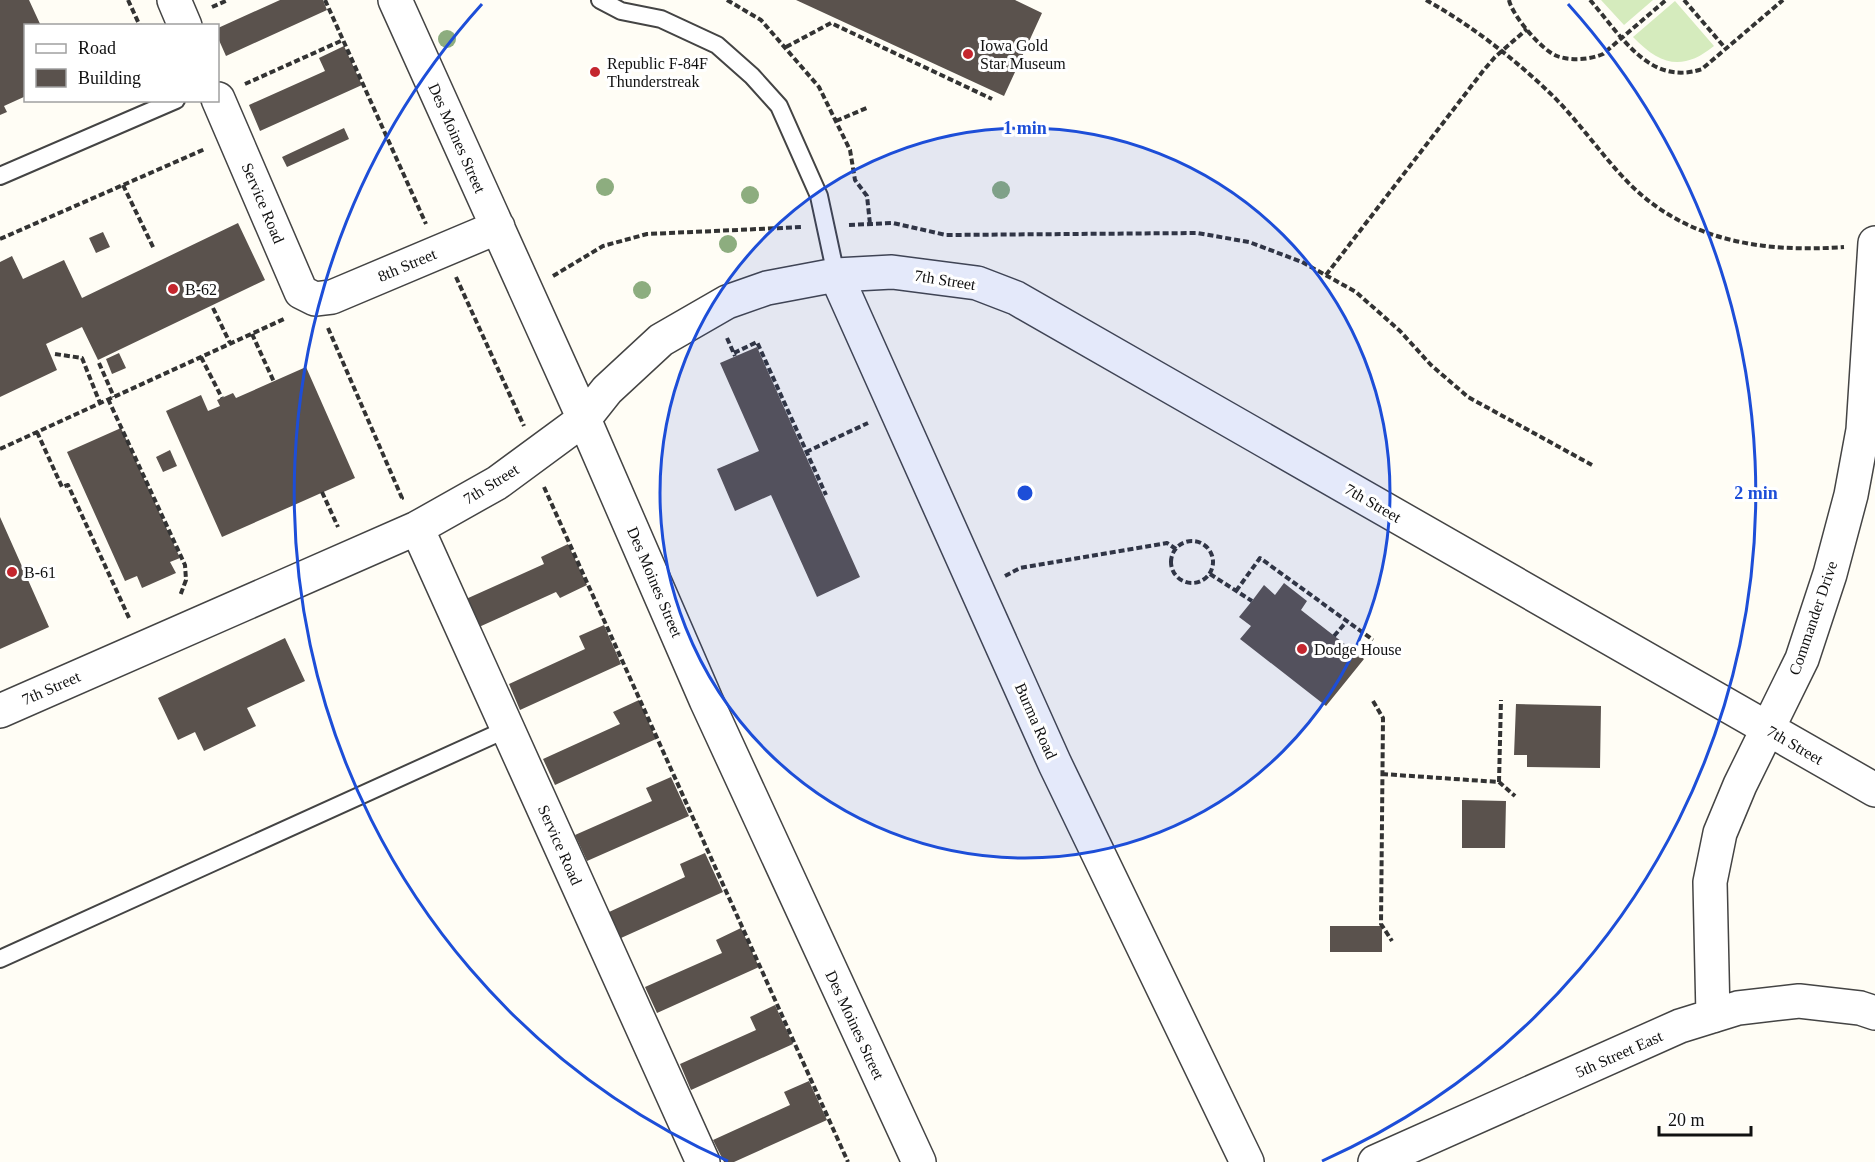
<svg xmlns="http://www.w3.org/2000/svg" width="1875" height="1162" viewBox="0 0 1875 1162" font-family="Georgia,serif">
<rect width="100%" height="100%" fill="#fffdf5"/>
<!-- green -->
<path fill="#d5ebbd" d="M1601 0H1653L1624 25Z
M1675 1 1714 46C1683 71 1661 66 1633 37Z"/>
<!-- building -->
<path fill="#5a524d" d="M0 0H29L41 26H26V96L4 106 7 112 0 115Z
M280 0H323L327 10 226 56 218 38V28Z
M796 0H1015L1042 13 1004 96Z
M344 46 362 85 260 131 249 105 325 71 319 58Z
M344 128 349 139 287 167 282 157Z
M238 223 265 280 98 360 82 327 46 344 57 370 0 397V262L12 256 23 279 64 260 82 298Z
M103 232 110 247 96 253 89 238Z
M757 347 860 577 817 597 771 495 735 511 717 469 759 451 720 363Z
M119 353 126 368 112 374 106 359Z
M306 367 355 478 222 537 166 411 201 395 208 411 220 406 217 400 233 393 236 398Z
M121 428 180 558 170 562 176 573 142 588 137 576 125 581 67 452Z
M170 450 177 466 163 472 156 457Z
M0 517 49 627 0 649Z
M568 544 587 585 560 598 556 592 479 627 466 599 544 564 541 557Z
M1284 583 1307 601 1301 610 1364 659 1326 706 1240 639 1251 626 1239 617 1252 601 1264 585 1275 595Z
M604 625 621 664 520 710 509 684 585 649 579 636Z
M285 638 305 681 247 708 256 726 204 751 195 732 178 740 158 698Z
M639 700 656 739 555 785 543 759 620 724 613 712Z
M1516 704 1601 706 1600 768 1527 767V755H1514Z
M671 777 689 816 587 861 575 835 652 801 646 788Z
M1462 800 1506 801 1505 848H1462Z
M705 853 723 892 621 938 609 912 685 877 680 864Z
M1330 926H1382V952H1330Z
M741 928 759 967 657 1013 645 987 722 953 716 940Z
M775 1005 793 1044 691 1090 680 1064 756 1030 750 1017Z
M809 1081 827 1120 734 1162H724L713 1140 790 1105 784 1092Z"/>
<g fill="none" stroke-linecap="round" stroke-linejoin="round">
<!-- lane casing -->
<g stroke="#444" stroke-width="20">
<path id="lane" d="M600 0 621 11 661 19 717 45 752 76 779 106 819 196 836 275
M0 176 176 100
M0 959 507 729"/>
</g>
<!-- street casing -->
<g stroke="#444" stroke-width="36">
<path id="street" d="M174 0 185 26
M395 0 584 419 706 700 919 1162
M218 99 301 292 315 299 332 297 498 227
M836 275 1055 764 1247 1162
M417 528 703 1162
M0 711 417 528 497 483 584 419 607 390 661 340 727 302 767 288 836 275 892 272 977 283 1016 298 1875 790
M1713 1016 1710 882 1720 833 1740 785 1802 659 1830 574 1851 495 1863 430 1875 243
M1375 1162 1680 1026 1738 1008 1799 1001 1860 1008 1875 1013"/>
</g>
<!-- path -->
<path stroke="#333" stroke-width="4" stroke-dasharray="6 3" stroke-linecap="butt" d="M128 0 140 26
M325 0 426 224
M727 0 761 20 819 87 850 150 855 180 867 196 870 224
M1426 0C1471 25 1516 60 1553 96 1578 121 1598 150 1622 176 1681 241 1761 253 1844 247
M1509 0C1512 15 1541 50 1557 56 1571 61 1589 60 1603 54L1666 0
M1590 0C1621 35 1649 87 1702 69L1783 0
M1684 0 1726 49
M212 7 228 0
M786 47 831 23 992 99
M245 84 343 40
M836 121 869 107
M123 185 154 249
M849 225 893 223 946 235 1197 233 1249 242 1302 262 1356 292 1400 331 1431 365 1468 397 1592 465
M0 239 205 149
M1326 275 1483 71 1495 57 1527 29
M553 276 603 246 647 234 803 227
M456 277 524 426
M213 308 230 343
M328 328 402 498 400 499
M252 334 274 382
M727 338 735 356
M734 353 757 342 826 495
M55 354 82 358 100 403
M201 357 222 398
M99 363 114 397
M108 399 185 565 186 580 180 596
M37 432 62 487 68 485 130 620
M0 449 284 319
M806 452 868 423
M544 487 848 1162
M322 492 338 527
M1171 562a21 21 0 1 1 42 0a21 21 0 1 1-42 0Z
M1210 574 1252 601
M1005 576 1020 568 1167 543 1176 549
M1236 591 1260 558 1373 640
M1334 636 1347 621
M1373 701 1383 718 1381 924 1392 941
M1382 774 1499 782 1515 796
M1499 782 1501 700"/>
<!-- lane -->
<use href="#lane" stroke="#fff" stroke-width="16"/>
<!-- street -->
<use href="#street" stroke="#fff" stroke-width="33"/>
</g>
<!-- trees -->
<g fill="#8dad7f">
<circle cx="447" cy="39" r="9"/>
<circle cx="605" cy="187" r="9"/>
<circle cx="1001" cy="190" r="9"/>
<circle cx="750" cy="195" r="9"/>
<circle cx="728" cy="244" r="9"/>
<circle cx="642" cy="290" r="9"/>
</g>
<!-- distance rings -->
<circle cx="1025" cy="493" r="365" fill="#1d4ed8" fill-opacity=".12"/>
<g fill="none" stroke="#1d4ed8" stroke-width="3">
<circle cx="1025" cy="493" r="365"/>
<path d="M728 1161A731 731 0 0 1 482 4M1568 4A731 731 0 0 1 1322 1161"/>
</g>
<!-- markers -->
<g fill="#c4262e" stroke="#fff" stroke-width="2">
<circle cx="968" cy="54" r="6"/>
<circle cx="595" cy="72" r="6"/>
<circle cx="173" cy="289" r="6"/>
<circle cx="12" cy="572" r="6"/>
<circle cx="1302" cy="649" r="6"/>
</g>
<g text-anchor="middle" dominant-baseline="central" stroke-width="6" stroke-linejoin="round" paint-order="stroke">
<!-- poi labels -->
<g font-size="16" fill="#111" stroke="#fff" text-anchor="start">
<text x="980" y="45">Iowa Gold<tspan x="980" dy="18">Star Museum</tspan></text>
<text x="607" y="63">Republic F-84F<tspan x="607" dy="18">Thunderstreak</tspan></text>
<text x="185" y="289">B-62</text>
<text x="24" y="572">B-61</text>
<text x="1314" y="649">Dodge House</text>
</g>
<!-- street labels -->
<g font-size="16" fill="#111" stroke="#fff">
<text transform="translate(457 138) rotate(66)">Des Moines Street</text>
<text transform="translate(263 203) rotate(67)">Service Road</text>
<text transform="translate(407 265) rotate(-23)">8th Street</text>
<text transform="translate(945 280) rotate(9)">7th Street</text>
<text transform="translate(491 484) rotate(-32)">7th Street</text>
<text transform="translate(1373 503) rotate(30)">7th Street</text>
<text transform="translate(655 582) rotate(67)">Des Moines Street</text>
<text transform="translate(1813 618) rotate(-71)">Commander Drive</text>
<text transform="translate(51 688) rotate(-24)">7th Street</text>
<text transform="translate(1036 721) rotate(66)">Burma Road</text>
<text transform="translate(1795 745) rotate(30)">7th Street</text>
<text transform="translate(560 845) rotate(66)">Service Road</text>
<text transform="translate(855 1025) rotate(65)">Des Moines Street</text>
<text transform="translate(1619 1054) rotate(-24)">5th Street East</text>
</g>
</g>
<circle cx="1025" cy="493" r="9" fill="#1d4ed8" stroke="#fff" stroke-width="3"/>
<g font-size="18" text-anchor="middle" font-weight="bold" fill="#1d4ed8" stroke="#fff" stroke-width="6" stroke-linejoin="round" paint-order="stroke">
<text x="1025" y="134">1 min</text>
<text x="1756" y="499">2 min</text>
</g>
<!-- legend -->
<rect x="24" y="24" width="195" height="78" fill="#ffffff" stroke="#a0a0a0" stroke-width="1.5"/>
<rect x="36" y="44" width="30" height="9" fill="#ffffff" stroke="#a0a0a0" stroke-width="1.5"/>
<text x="78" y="54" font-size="18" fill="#111111">Road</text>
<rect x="36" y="69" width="30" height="18" fill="#5a524d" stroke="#a0a0a0" stroke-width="1.5"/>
<text x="78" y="84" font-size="18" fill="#111111">Building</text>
<!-- scale -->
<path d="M1659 1126v9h92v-9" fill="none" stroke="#111111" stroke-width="3"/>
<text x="1668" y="1126" font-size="18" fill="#111111" stroke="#ffffff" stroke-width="4.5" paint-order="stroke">20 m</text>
</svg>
